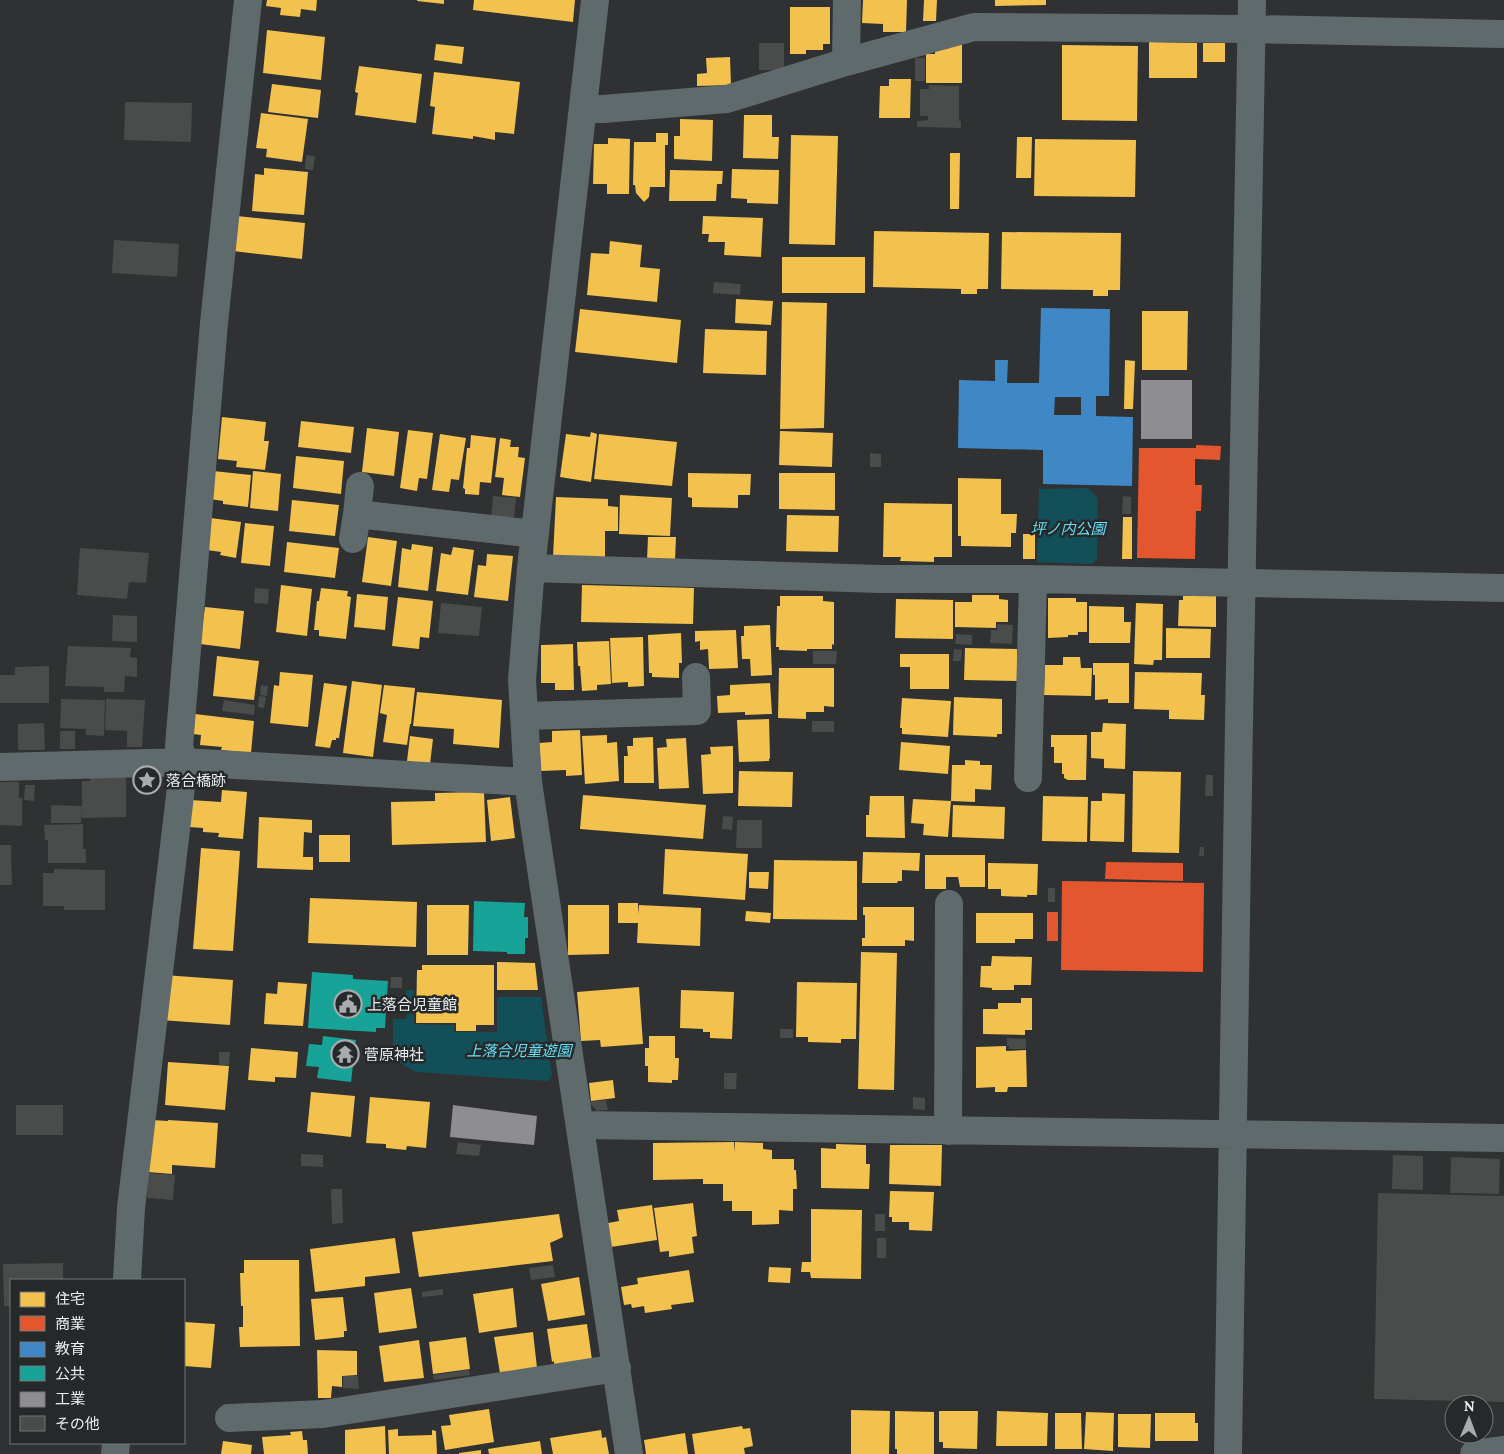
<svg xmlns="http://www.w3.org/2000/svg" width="1504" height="1454" viewBox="0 0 1504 1454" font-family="Lora,'Noto Sans JP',serif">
<rect width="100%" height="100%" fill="#2f3132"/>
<!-- green -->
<path fill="#134f59" d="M1088 488 1098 498 1097 559 1092 564 1037 562 1039 489Z
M406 990H414V1024L454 1025V1032H497V997H541L552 1075 548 1081 416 1072 393 1059V1019H407Z"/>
<!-- homes -->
<path fill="#f2c14e" d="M267 0H317L316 11 301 9 300 17 280 15 281 8 266 6Z
M417 0H444V4L417 1Z
M474 0H575L573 22 473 10Z
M863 0H907L906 32H883V24L862 23Z
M924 0H937L936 21H923Z
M995 0H1046V5L995 6Z
M790 7H830V44H823V50H806V54H790Z
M267 30 325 37 321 80 263 73Z
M1149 42 1197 43V78H1149Z
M1203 43H1225V62H1203Z
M436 44 464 47 462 64 434 60Z
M948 45H962V83H926V54H935V49H948Z
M1062 45 1138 46 1137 121 1062 120Z
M730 57 731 85 697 86V74L707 73 706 58Z
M359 66 422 74 416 123 355 115 358 93 355 92Z
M434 72 520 82 514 134 495 132V140L473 136V139L432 134 435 107 430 106Z
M889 79H911L910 118H879L880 86H889Z
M272 84 321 90 318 118 268 112Z
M261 113 308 119 302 162 266 157 267 149 256 148Z
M744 115H772V137H779L778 159 743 158Z
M680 119 713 120 712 161 674 159V136H680Z
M656 133H668V145H665V187H650L649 197 644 202 636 193 635 185H633L634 142H656Z
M791 135 838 136 835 245 789 244Z
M1017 137H1032L1031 178H1016Z
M608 138 630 139 629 194H607V184H593L594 144H608Z
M1035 139 1136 140 1135 197 1034 196Z
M950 153H960L959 209H950Z
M264 168 308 172 304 215 252 211 255 174 264 175Z
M732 169 779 170 778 204 747 203V199L731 198Z
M670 170 723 171 722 184H717L716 201H669Z
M237 216 305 223 302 259 233 251Z
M703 216 763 218 761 257 724 255 725 242H708L709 234H702Z
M874 231 989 233 988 289H977V294H961V289L873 287Z
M1002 232 1121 233 1120 290H1108V296H1093V290L1001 289Z
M610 241 642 245 640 267 660 269 657 302 587 295 591 253 609 254Z
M782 257H865V293H782Z
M736 299 773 301 771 325 735 323Z
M782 302 827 303 824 428 780 429Z
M580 309 681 320 677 363 575 352Z
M1142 311H1188L1187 370H1142Z
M705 329 767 331 766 375 703 373Z
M1125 360 1135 361 1133 409H1124Z
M222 417 266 422 264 441H269L265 470 236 467 237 461 218 459Z
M301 421 354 427 351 453 298 447Z
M367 428 399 432 394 476 362 472Z
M408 430 433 433 427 479 419 478 417 491 400 488Z
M780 431 833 433 832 467 779 465Z
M591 432 597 434 591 482 560 477 566 434 590 437Z
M440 434 466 438 459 480 451 479 449 492 432 490Z
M599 434 677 442 672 486 594 479Z
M471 435 496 438 491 483 480 482 479 495 465 494V489L463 488 467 448H470Z
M500 438 511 440 510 447H519L518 457 525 458 520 497 502 495 504 478 495 477Z
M296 456 344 461 341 494 293 488Z
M213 471 251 475 248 507 223 504V501L210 499Z
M253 471 281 474 278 511 250 508Z
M688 473 751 474 750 495H738V508L692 507V498L688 497Z
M779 473H835V510L779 509Z
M958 478 1001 479V514H1017L1016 533H1011V547L961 546V536H958Z
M620 495 672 498 670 536 619 534Z
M556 497 608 499V506L618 507V531H605V557H553Z
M292 500 339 505 335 536 289 531Z
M884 503 952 504V557H934V562L900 561 901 557H883Z
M787 515 839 516 838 552 786 551Z
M203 517 241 522 236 558 220 555 221 552 207 550Z
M1123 517H1132V559H1122Z
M245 523 274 526 270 566 241 563Z
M1023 534H1035V559H1023Z
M368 537 397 541 391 586 362 582Z
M648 537H676L675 561H647Z
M287 542 339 548 335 578 284 572Z
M412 544 433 547 428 591 398 587 402 548 411 550Z
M453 547 474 550 468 595 436 591 441 553 451 555Z
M487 554 513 556 508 601 474 597 478 565 486 566Z
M281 585 312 589 307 636 276 632Z
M582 585 694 588 693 624 581 622Z
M321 588 348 591 347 596 351 597 346 639 319 636V630H314L317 601H319Z
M357 594 388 597 385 630 354 627Z
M972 595H999V599L1008 600V622H996V628L955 627V602H972Z
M780 596H823V601L834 602V645L832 644V649H807V651L779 650V647H776L777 606H780Z
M1183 596H1216V627L1178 626 1179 600H1183Z
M398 597 433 601 429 638 420 637 419 649 392 646Z
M1048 598H1076V602H1087V632H1078V635H1068V637L1048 638Z
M896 599 953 600V639L895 638Z
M1136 603 1163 604 1162 660H1154L1153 665 1134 664Z
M1089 606 1124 607V622H1131L1130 643H1089Z
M205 607 244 611 240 649 200 644Z
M770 625 772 675 751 676 750 659H742L741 636H744V626Z
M1166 628 1211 629 1210 658H1166Z
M736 630 738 668 709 669 708 649 700 650V641L695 642V631Z
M681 633 682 663H679V678L652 677V673H649L648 635Z
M643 637 644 686 628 687V682L612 683 610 638Z
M609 641 611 684 597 685V690L582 691 580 666H578L577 642Z
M573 644 574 690H555V683H541V645Z
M965 648 1017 649V681L964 680Z
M900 654H949V689H910V667H900Z
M217 656 259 661 254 700 213 696Z
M1063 657H1080L1081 668H1092L1091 696 1044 695 1045 665H1063Z
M1093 663H1129V703H1108V699L1095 700V675H1093Z
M779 668H834V707L824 706V712H806V719L778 718Z
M280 672 313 675 308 727 270 723 274 685 279 686Z
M1135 672 1202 673 1201 695H1205L1204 720 1169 719V710L1134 709Z
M352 681 382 685 373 757 343 753Z
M324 683 347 686 339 738H336V740H332L330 748 315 746Z
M770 683 772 714 745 715V712L718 713 717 696 730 695V685Z
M384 685 415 688 411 724H410L407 745 383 742 387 715 380 713Z
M417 692 502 700 499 748 453 744 454 729 413 726Z
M954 697 1002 699V734H997V737L953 735Z
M902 698 951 701 948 737 902 734V728H900Z
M195 714 254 721 251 753 221 750 222 747 200 745 201 735 193 734Z
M769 719 770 758 769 759V761L739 762 737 720Z
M1103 723 1126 724 1125 769 1104 768V759L1091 758V732H1102Z
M580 730 582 775 566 776V770L541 771 539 743 552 742V731Z
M607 735V743L617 742 619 781 585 784 582 736Z
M1051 735H1087L1086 780H1068L1064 778V774H1062V763H1054V747H1051Z
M410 736 433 739 430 764 407 761Z
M653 737 654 783H624V756H628L627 746H633V738Z
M686 738 689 788 659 789 657 748 667 747 666 739Z
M901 742 950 746 948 774 899 770Z
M733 746V793L703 794 701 755 711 754 710 747Z
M965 760 980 761V765H992L991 790 975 789V802L951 801 952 765H965Z
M739 771 793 772 792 807 738 806Z
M1133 771 1181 772 1179 853 1132 852Z
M222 790 247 792 243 839 218 837 219 833 203 832V828L189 827 191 800 221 802Z
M484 792 486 842 392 845 391 802 435 801V793Z
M1102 793 1125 794 1124 842 1090 841 1091 801H1102Z
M583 795 706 805 703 839 580 829Z
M870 796H904L905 838 866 837V815H869Z
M1043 796 1088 797 1087 842 1042 841Z
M510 797 515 838 491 841 487 800Z
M913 799 951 801 948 837 923 835 924 824 911 823Z
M953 805 1005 807 1004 839 952 837Z
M259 817 312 820V833L304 832 303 857H313V870L257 868Z
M319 835H350V862H319Z
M201 848 240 851 233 951 193 949Z
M665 849 748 854 745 900 663 894Z
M863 852 920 853 919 871 902 870V881H898L897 883H862Z
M925 855H985V887H960L958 877H946V889H925Z
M774 860 857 861V920L773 919Z
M988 863 1038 864 1037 895H1027V897L1001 896V889H988Z
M749 872H769L768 889 749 888Z
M310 898 417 902 416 947 308 943Z
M618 903H638V914L639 905 701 908 700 946 637 943 638 923H618Z
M427 905H469L468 955H427Z
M568 905H609V954L568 955Z
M863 907H914V941L905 940V946H862V938H865V915H863Z
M746 911 771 913 770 923 745 921Z
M976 913H1033V939H1015V943H976Z
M861 952 897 953 894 1090 858 1089Z
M992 956 1032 957 1031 985H1014V990H992V988L980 987 981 966H991Z
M497 962 535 963 538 990H497Z
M422 965H494V1025H476V1031H456V1023H416L417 970H422Z
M164 975 233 980 230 1025 160 1020Z
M278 982 307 984 303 1026 264 1024 266 993 277 994Z
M797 982 857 983 856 1039H841V1043L808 1042V1037H796Z
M639 987 643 1044 601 1047 600 1040 581 1041 577 992Z
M681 990 734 992 732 1039 710 1038V1032H703V1029L680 1028Z
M1021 998H1032V1030H1025V1035L983 1034V1009H998V1003H1021Z
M649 1036H675V1058H679L678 1080H672V1083L648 1082V1066H645V1048H649Z
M1006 1046V1051L1026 1050 1027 1087H1008L1007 1092H995V1087L976 1088V1047Z
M251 1048 298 1052 296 1078 275 1077V1082L248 1080Z
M168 1062 229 1066 225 1110 165 1105Z
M613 1080 615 1098 591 1101 589 1083Z
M311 1092 355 1096 351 1137 307 1132Z
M370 1097 430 1102 426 1148 407 1146 406 1150 386 1148V1144L366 1143Z
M152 1120 168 1121V1120L218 1123 215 1168 172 1165V1174L148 1172Z
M734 1142 735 1152V1142L763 1143V1149L772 1150V1159H794V1170H796L797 1189H793V1211L779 1210V1224L752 1225V1211H732V1201H723V1184H703V1179L653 1180V1143Z
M836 1144 866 1145V1164H870L869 1189 821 1188V1148L836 1149Z
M890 1145H942L941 1186 889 1184Z
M890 1191 934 1192 932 1231 909 1230V1222H892V1217H889Z
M693 1203 697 1236 692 1237 694 1253 669 1257V1251L660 1252 654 1208Z
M652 1205 657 1240 611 1247 608 1223 619 1221 617 1210Z
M811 1209 862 1210 861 1279 811 1278 810 1272H801L802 1262H811Z
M559 1214 563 1237 550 1243 553 1261 419 1277 412 1232Z
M395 1238 400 1273 365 1277V1286L315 1292 310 1249Z
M244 1260H299L300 1346 240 1347 239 1327H243V1306H241L240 1273H244Z
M769 1267 791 1268 790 1283 768 1282Z
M689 1270 694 1302 671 1305 672 1309 645 1313 644 1306 632 1308 631 1304 624 1305 621 1287 638 1284 637 1278Z
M579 1277 585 1315 548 1321 541 1284Z
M411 1288 417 1328 379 1333 374 1293Z
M513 1288 517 1327 479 1333 473 1294Z
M343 1297 347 1331H344V1337L315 1340 311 1299Z
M184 1322 215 1324 211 1368 184 1366Z
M587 1324 592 1360 554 1366V1361L552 1362 547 1329Z
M533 1332 537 1368 500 1373 494 1337Z
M466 1337 470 1369 433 1374 429 1342Z
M419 1340 424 1378 384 1382 379 1346Z
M317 1350 357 1351V1375L342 1376V1387L332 1386 331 1398H318Z
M489 1409 494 1442 445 1450 441 1426 451 1425 449 1415Z
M851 1410 890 1411 889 1454H851Z
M895 1411 934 1412V1454H897V1449H895Z
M939 1411H978L977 1449 943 1448V1442H939Z
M997 1411 1048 1413 1047 1446H996Z
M1086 1412 1114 1413 1113 1451 1084 1449Z
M1055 1413H1081L1082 1449H1055Z
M1155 1413H1195V1423H1198V1441H1155Z
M1118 1414H1151L1150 1448 1118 1447Z
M385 1426 386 1454H345V1430Z
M742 1426 743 1429 750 1428 753 1446 744 1448 745 1454H695L692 1434Z
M398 1429V1436L432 1435V1430L436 1431 437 1454H389L388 1430Z
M601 1430 602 1438 606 1437 609 1454H553L550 1438Z
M302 1431 303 1440H307L308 1454H264L262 1437 291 1435 290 1432Z
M685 1433 688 1454H646L644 1440Z
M223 1441 252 1445 251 1454H221Z
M540 1441 542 1454H489L488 1449Z
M481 1450V1454H459V1453Z"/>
<!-- shops -->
<path fill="#e4572e" d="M1196 445 1221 446 1220 460 1195 459V485H1202L1201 511H1196L1195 559 1137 558 1139 448H1196Z
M1106 862 1183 863V881L1105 879Z
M1062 881 1204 883 1203 972 1061 970Z
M1047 912H1058V941H1047Z"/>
<!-- schools -->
<path fill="#3f88c5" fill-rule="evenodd" d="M1041 308 1110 309 1109 396H1096V416L1133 417 1132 486 1043 484V450L958 448 959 380 995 381V360H1008L1007 383H1039ZM1055 397H1081V415H1054Z"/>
<!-- public -->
<path fill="#17a398" d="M474 901 525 903 524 917H528V938H525V954H507V952L473 951Z
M312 972 353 975V979L388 981 385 1028H376V1032L308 1028Z
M323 1036 356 1040 351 1082 317 1078 319 1067 306 1066 309 1044 322 1045Z"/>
<!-- industry -->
<path fill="#8d8d92" d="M1141 380H1192V439H1141Z
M453 1105 537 1116 534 1145 450 1137Z"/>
<!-- building -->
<path fill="#4a4b4b" d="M759 43H784V70H759Z
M915 58H925V81H915Z
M929 85 959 86V121H961V128L917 127V121L928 120V116H920V89H929Z
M125 102 192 103 191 142 124 140Z
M306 155 315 156 313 170 305 169Z
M114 240 179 244 177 277 112 273Z
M714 282 741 284 740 295 713 293Z
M870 453 881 454V467H870Z
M493 496 516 498 514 518 509 521 491 518Z
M1123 496 1131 497V514H1122Z
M80 548 149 553 146 583 129 582 127 599 77 595Z
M255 588 269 589 268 604 254 603Z
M441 603 482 607 479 636 438 633Z
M113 615 137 616V642L112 641Z
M997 624 1013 625 1012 644 990 643 991 630H997Z
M956 634 972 635V645L955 644Z
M68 646 131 648 130 657 137 658V677L125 676 124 692H104V687L65 686Z
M954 649 962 650 961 661H953Z
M813 651H837L836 664H813Z
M49 666V703H0V675H15V667Z
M261 685 268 686 267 696 260 695Z
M259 696 266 697 264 708 258 707Z
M61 699 105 700 104 736 86 735V729L60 728Z
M106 699 145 700 142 747H127V731L105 730Z
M224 700 255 705 254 715 222 711Z
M812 721H834V732H812Z
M44 723 45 750H18V724Z
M60 731H75V749H60Z
M90 773 126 776V817L82 818V808L81 823H51V805L82 806V781H90Z
M1206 775H1213V796H1205Z
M0 782H19V798H22V826L0 825Z
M25 785H35L34 801 24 800Z
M723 816 733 817 732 830 722 829Z
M737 820H762V848H736Z
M83 824V849H86V863H48V840H45L44 825Z
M0 845H11L12 885H0Z
M1200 847H1204V856H1199Z
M54 869 105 870V910H64V906H43V873H54Z
M1048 888H1055V902H1048Z
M391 977H402V988H390Z
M780 1029H793V1038H780Z
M1007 1038 1026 1039V1049H1009V1046H1007Z
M219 1052H230L229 1065H219Z
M724 1073H737L736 1089H724Z
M913 1097 925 1098V1110L913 1109Z
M606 1100 608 1110 597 1111 589 1102Z
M16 1105H63V1135H16Z
M458 1142 481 1145 479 1156 456 1154Z
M301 1154 323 1155V1167L301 1166Z
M1393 1155 1423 1156V1190L1392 1189Z
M1451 1157 1500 1159 1499 1194 1450 1193Z
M148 1173 175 1175 173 1200 147 1198Z
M331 1189H342L343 1223 332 1224Z
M1378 1193 1504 1196V1402L1374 1399Z
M875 1214H885V1231H875Z
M877 1238H886V1258H877Z
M63 1263V1280H11V1306H4L3 1264Z
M553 1265 555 1277 531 1280 529 1268Z
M443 1289V1295L422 1297V1292Z
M469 1370 470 1375 434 1380 433 1375Z
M343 1376H358L359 1389 343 1388Z"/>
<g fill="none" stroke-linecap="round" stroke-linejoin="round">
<!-- minor -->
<path stroke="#5f6a6c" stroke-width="28" d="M595 0 531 568 522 680 528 782 629 1454
M846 62 847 0
M583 109H603L727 99 846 62 974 27 1251 29 1504 34
M357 514 360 486
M353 539 357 514 535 534
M531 568 880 579H1033L1504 588
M524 716 697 711 696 677
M0 767 184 762 528 782
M1028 778 1033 579
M580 1125 1504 1138
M948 1131 949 904
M127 1280 131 1208 184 762 179 746 214 323 248 0
M229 1418 323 1414 617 1368
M115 1454 116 1443
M1228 1454C1237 969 1240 485 1252 0
M1474 1454 1504 1450"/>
</g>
<!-- icons -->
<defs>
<g id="sight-ring" transform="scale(1.4375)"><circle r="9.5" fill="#252929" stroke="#a9abac" stroke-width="1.5"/><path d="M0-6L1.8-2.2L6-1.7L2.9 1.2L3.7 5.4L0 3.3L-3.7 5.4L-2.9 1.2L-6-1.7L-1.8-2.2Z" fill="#a9abac"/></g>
<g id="civic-ring" transform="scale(1.4375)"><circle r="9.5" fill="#252929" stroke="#a9abac" stroke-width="1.5"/><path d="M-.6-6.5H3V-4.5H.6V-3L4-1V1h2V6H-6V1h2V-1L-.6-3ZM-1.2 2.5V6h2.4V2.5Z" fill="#a9abac"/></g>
<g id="temple-ring" transform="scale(1.4375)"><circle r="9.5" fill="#252929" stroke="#a9abac" stroke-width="1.5"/><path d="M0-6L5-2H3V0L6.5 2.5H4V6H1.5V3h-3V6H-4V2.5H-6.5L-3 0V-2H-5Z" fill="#a9abac"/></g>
</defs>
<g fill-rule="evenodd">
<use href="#sight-ring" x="147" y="780"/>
<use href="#civic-ring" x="348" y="1004"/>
<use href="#temple-ring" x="345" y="1054"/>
</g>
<g text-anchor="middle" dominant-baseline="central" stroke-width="5" stroke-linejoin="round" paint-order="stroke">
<!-- park labels -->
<g font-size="15" font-style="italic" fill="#65dff5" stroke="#252929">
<text x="1068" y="528">坪ノ内公園</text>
<text x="519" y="1050">上落合児童遊園</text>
</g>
<!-- poi labels -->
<g font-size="15" fill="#eaeded" stroke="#252929" text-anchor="start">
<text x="166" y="780">落合橋跡</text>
<text x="367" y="1004">上落合児童館</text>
<text x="364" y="1054">菅原神社</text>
</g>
</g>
<!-- legend -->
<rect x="10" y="1279" width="175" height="165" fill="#252929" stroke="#747777"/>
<rect x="20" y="1292" width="25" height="15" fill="#f2c14e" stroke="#747777"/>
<text x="55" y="1304" font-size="15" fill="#eaeded">住宅</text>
<rect x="20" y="1316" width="25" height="15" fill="#e4572e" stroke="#747777"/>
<text x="55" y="1329" font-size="15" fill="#eaeded">商業</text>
<rect x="20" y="1342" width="25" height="15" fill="#3f88c5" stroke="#747777"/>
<text x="55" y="1354" font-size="15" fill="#eaeded">教育</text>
<rect x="20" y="1366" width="25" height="15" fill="#17a398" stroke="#747777"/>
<text x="55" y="1379" font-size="15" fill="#eaeded">公共</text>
<rect x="20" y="1392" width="25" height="15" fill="#8d8d92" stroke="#747777"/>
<text x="55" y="1404" font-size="15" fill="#eaeded">工業</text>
<rect x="20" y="1416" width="25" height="15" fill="#4a4b4b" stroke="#747777"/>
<text x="55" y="1429" font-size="15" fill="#eaeded">その他</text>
<!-- north arrow -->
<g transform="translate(1469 1419) rotate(1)"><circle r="24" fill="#252929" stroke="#747777"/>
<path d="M0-4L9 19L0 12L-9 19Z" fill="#a9abac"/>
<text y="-8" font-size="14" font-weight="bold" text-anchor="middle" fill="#eaeded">N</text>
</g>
</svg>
